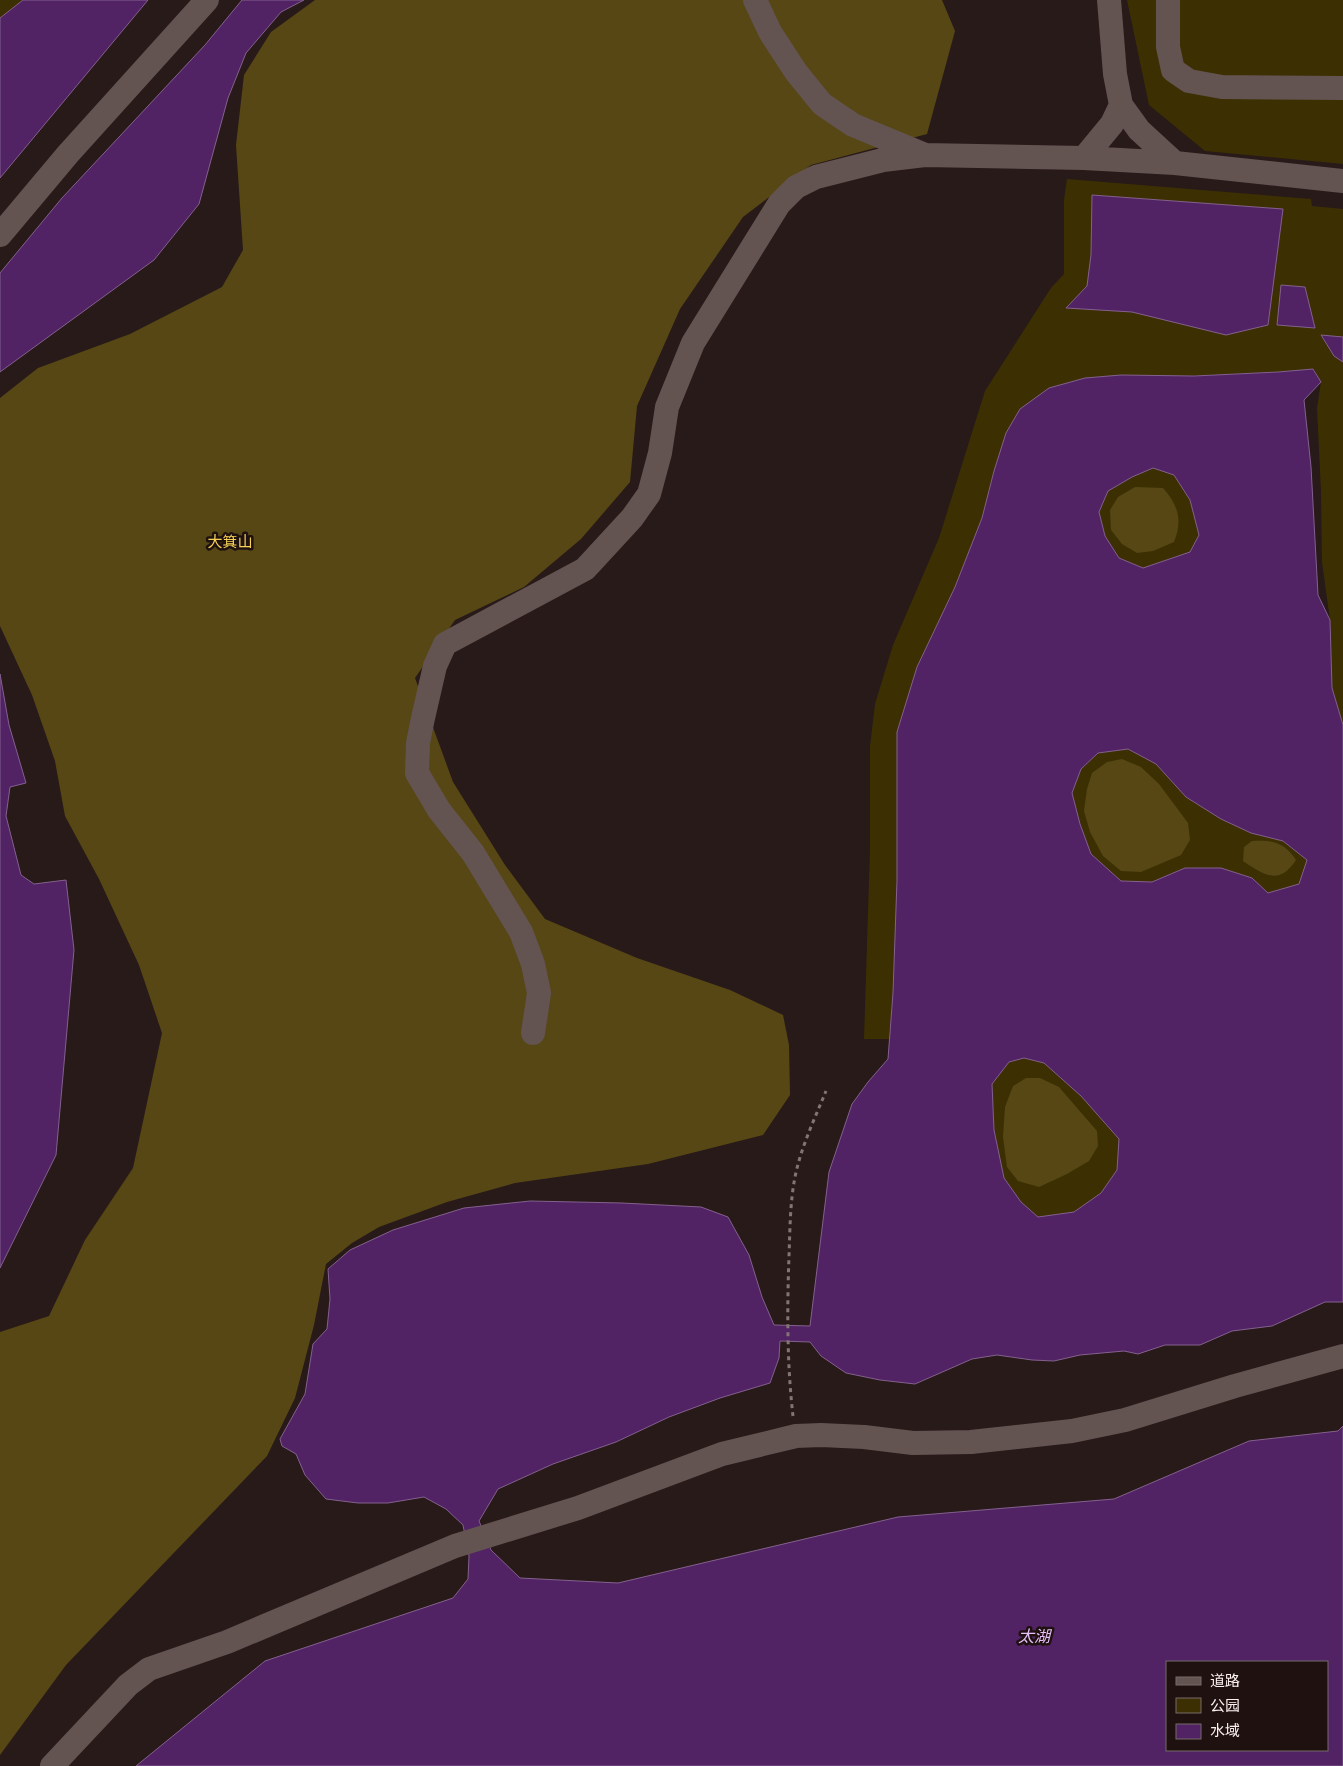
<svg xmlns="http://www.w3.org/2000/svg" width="1343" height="1766" viewBox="0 0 1343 1766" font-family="Arial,'Noto Sans SC',sans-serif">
<rect width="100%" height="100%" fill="#281a19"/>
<!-- green -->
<path fill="#3c3003" d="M0 0H23L0 18Z
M1127 0H1343V164L1205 151 1149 105Z
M1067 179 1311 199 1312 206 1343 209V337L1321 336 1334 356 1343 362V725L1332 688 1330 620 1322 562 1321 491 1317 408 1321 382 1314 369 1278 372 1159 377 994 471 982 518 955 587 897 731V880L893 993 889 1039H864L870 850V746L875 704 893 645 939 538 985 391 1051 288 1064 274V200Z
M1153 468 1174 475 1190 500 1199 535 1190 552 1143 568 1119 558 1105 536 1099 512 1108 491 1132 477Z
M1128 749 1156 764 1186 797 1221 819 1251 833 1283 841 1307 860 1299 885 1268 893 1252 878 1220 868H1185L1152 882 1121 881 1091 854 1080 824 1072 793 1081 769 1098 753Z
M1024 1058 1044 1063 1081 1096 1119 1139 1117 1170 1101 1193 1074 1212 1038 1217 1021 1202 1004 1178 994 1130 992 1084 1009 1062Z"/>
<!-- forest -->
<path fill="#574715" d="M315 0H942L955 31 927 134 811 165 743 217 680 309 637 406 630 482 581 539 524 587 455 620 415 678 453 782 505 865 545 919 637 958 730 990 783 1015 789 1045 790 1095 763 1135 648 1164 515 1183 447 1202 379 1227 352 1243 326 1264 314 1325 295 1398 267 1456 66 1665 0 1755V1332L49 1316 85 1240 133 1168 162 1033 139 965 99 879 65 816 55 761 32 695 0 626V398L38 368 130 334 222 287 243 250 236 145 244 75 271 32Z
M1135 487 1163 488C1178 505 1183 520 1174 542L1153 551 1137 553 1122 544 1111 530 1110 510 1118 497Z
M1122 759 1141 767 1159 784 1188 823 1190 840 1181 855 1141 872 1121 871 1103 856 1090 832 1084 811 1087 789 1092 773 1107 762Z
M1252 841C1273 840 1284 842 1296 860 1279 886 1264 875 1243 861L1244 847Z
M1026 1078H1040L1059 1087 1097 1131 1098 1146 1089 1161 1067 1174 1039 1187 1018 1181 1007 1167 1003 1137 1005 1107 1013 1086Z"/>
<!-- water -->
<path fill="#512364" stroke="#84608e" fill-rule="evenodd" d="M23 0H148L0 178V18Z
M242 0H304L281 12 246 53 228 98 199 204 154 260 0 372V273L62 198 205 45Z
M1092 195 1283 209 1268 325 1226 335 1132 312 1066 308 1087 286 1091 255Z
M1281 285 1305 287 1315 328 1277 325Z
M1321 335 1343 337V362L1334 356Z
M1313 369 1321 382 1304 400 1311 467 1318 595 1330 620 1332 688 1343 725V1302H1325L1272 1326 1232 1331 1200 1345H1165L1138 1354 1124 1351 1080 1355 1054 1361 1032 1360 997 1355 972 1359 915 1384 880 1380 846 1373 821 1356 810 1342 780 1341 779 1358 770 1383 720 1398 669 1417 616 1442 553 1464 498 1489 479 1521 491 1550 520 1578 618 1583 898 1517 1114 1499 1249 1441 1338 1431 1343 1426V1766H136L265 1661 453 1598 468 1579 469 1556 463 1525 446 1509 424 1497 388 1503H358L326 1499 305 1475 296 1454 282 1446 280 1439 305 1394 313 1344 327 1329 330 1299 328 1269 350 1250 393 1230 464 1208 530 1201 622 1203 701 1207 728 1217 749 1255 762 1297 774 1325 810 1326 829 1172 852 1104 868 1082 888 1059 893 993 897 880V732L917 667 955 587 982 518 994 471 1006 433 1020 409 1049 388 1085 378 1121 375 1194 376 1278 372ZM1153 468 1174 475 1190 500 1199 535 1190 552 1143 568 1119 558 1105 536 1099 512 1108 491 1132 477ZM1128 749 1156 764 1186 797 1221 819 1251 833 1283 841 1307 860 1299 884 1268 893 1252 878 1221 868H1185L1152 882 1121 881 1091 854 1080 824 1072 793 1081 769 1098 753ZM1024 1058 1044 1063 1081 1096 1119 1139 1117 1170 1101 1193 1074 1212 1038 1217 1021 1202 1004 1178 994 1130 992 1084 1009 1062ZM1167 1662H1327V1750H1167Z
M0 674 9 725 26 783 10 787 6 816 21 875 34 884 66 880 74 950 56 1155 0 1268Z"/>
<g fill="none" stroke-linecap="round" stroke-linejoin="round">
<!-- path -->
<path stroke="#827675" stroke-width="3" stroke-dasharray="4 4" stroke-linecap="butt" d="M793 1416C787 1364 787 1310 789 1256 790 1230 790 1202 795 1177 801 1147 815 1118 826 1091"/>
<!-- minor -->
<path stroke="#635351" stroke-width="24" d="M755 0 770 32 796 72 822 104 853 125 923 154
M1109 0 1115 74 1121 105 1139 130 1175 163
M1168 0V47L1173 70 1189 81 1222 87 1343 88
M1084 158 1112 124 1121 105
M0 235 68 154 207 0
M533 1033 539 993 533 964 521 932 473 853 439 810 417 773 418 743 423 718 435 666 445 644 585 569 632 518 649 494 660 453 667 407 693 343 779 204 796 187 816 177 883 160 925 155 1084 158 1175 163 1343 181
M52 1766 128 1685 149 1669 227 1642 455 1546 578 1508 722 1454 796 1436 821 1435 864 1437 913 1443 971 1442 1072 1431 1125 1420 1235 1386 1343 1356"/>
</g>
<g text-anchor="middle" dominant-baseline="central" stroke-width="5" stroke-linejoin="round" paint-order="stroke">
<!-- park labels -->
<g font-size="15" fill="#f7d154" stroke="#1e1110">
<text x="230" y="541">大箕山</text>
</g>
<!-- water labels -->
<g font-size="16" font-style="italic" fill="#e6bff8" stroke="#1e1110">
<text x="1034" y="1636">太湖</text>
</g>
</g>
<!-- legend -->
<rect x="1166" y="1661" width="162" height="90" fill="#1e1110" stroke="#766a69"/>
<rect x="1176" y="1677" width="25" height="8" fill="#635351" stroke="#766a69"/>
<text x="1210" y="1686" font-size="15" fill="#faf0ef">道路</text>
<rect x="1176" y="1698" width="25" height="15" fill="#3c3003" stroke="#766a69"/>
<text x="1210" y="1711" font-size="15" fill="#faf0ef">公园</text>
<rect x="1176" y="1724" width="25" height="15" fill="#512364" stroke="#766a69"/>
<text x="1210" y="1736" font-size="15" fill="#faf0ef">水域</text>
</svg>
